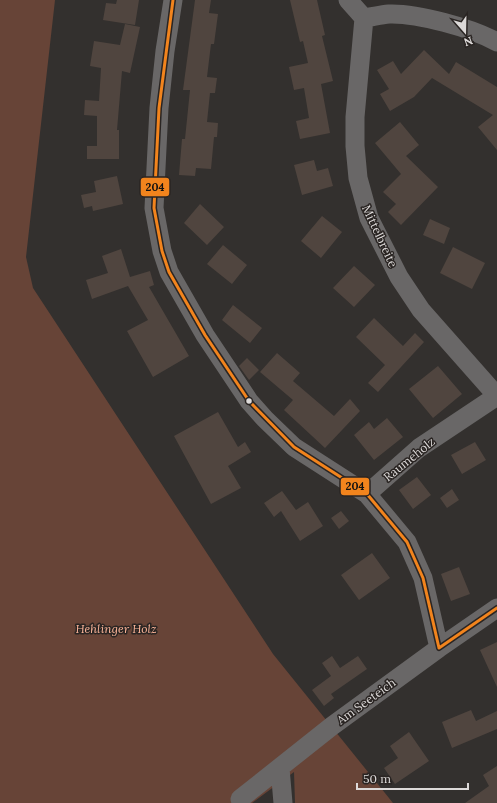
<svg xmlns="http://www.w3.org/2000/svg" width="497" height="803" viewBox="0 0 497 803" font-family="Lora,serif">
<rect width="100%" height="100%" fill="#33302e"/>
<!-- green -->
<path fill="#674437" d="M0 0H55L26 257 33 288 273 654 393 803H295L294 772 252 803H0Z"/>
<!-- building -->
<path fill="#50453f" d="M117 0H139L135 25 103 20 106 3 116 4Z
M195 0H211L209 13 218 14 214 44H211L207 77 217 78 215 93H210L207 122 218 123 217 137H214L211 169 196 168 195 176 179 175 182 139H185L190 90H183Z
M290 0H317L325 35 322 36 333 81 321 84 330 133 300 139 296 121 309 118 304 88 294 90 289 67 308 63 303 41 300 42Z
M125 24 140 27 130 73 122 71 117 130H119V159H87V146H97V116L84 115 85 100 99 101 101 68 90 66 94 41 120 45Z
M424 50 449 74 456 62 497 87V150L478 127 493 115 432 78 414 97 390 111 380 94 389 89 377 70 393 61 401 74Z
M400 122 419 145 406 156 438 187 401 225 388 212 396 204 383 192 401 174 375 143Z
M314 160 317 171 328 168 333 186 302 195 294 165Z
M117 176 123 204 93 211 92 206 84 208 81 195 96 192 94 181Z
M200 204 224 227 207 245 184 223Z
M322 216 342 232 321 258 301 241Z
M430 219 450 228 444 244 423 235Z
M223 245 247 265 232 284 207 264Z
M453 247 485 263 472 289 440 273Z
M121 249 130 277 150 271 154 285 149 287 189 356 153 377 127 331 148 320 128 286 92 299 86 280 108 273 102 256Z
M354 266 375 285 354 307 333 288Z
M233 305 262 328 250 343 222 320Z
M374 318 403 346 415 333 424 342 378 392 368 383 385 365 356 337Z
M277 353 300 373 293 381 334 416 350 399 360 411 325 448 284 410 293 400 260 372Z
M247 358 259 370 249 380 239 366Z
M438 366 462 394 433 418 409 389Z
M218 412 238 447 245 442 251 452 228 466 241 488 211 504 174 436Z
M387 418 403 437 374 460 354 435 369 422 374 429Z
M475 442 486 460 462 474 451 455Z
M417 477 431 495 413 509 399 490Z
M452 489 459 500 447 508 440 498Z
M282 491 296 510 308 502 323 526 300 541 281 511 274 517 264 503Z
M341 511 349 521 339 529 331 518Z
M372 553 390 578 359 600 341 575Z
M459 567 470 594 451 601 441 574Z
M497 642V687L480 650Z
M332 656 340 668 358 656 367 669 331 694 334 698 324 706 312 690 331 676 322 663Z
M471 710 476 721 497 711V729L452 748 442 722Z
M409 732 429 761 395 784 384 768 398 758 390 746Z
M497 766V803H465L489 786 483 775Z"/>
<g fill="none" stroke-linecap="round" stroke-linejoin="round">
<!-- minor -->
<path stroke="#696767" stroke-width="19" d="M173 0 165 51 159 108 154 208 162 251 169 272 205 335 249 401 265 419 294 447 367 494 407 542 423 578 439 648
M348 0 364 18 355 117V146L358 178 369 218 399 277 421 310 497 396 419 448 367 494
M364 18C372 17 380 15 389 14 417 13 472 28 497 42
M280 768 283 803
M240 799 332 726 439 648 497 608"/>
<!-- bus-1 casing -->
<g stroke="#2a2523" stroke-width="6">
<path id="bus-1" d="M173 0 159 108 154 208 162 251 169 272 205 335 249 401 294 447 367 494 407 542 423 578 439 648
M439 648 497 608"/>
</g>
<!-- bus-1 -->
<use href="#bus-1" stroke="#f2841d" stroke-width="3"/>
</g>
<!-- markers -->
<circle fill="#dddad9" stroke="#2a2523" stroke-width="1.5" cx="249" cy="401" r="3.5"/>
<g text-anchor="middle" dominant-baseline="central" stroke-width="3" stroke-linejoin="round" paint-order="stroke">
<!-- street labels -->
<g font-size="12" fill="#dddad9" stroke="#2a2523">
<text transform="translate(380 236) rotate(65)">Mittelbreite</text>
<text transform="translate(409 459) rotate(-39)">Raumeholz</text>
<text transform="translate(366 701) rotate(-36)">Am Seeteich</text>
</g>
<!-- park labels -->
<g font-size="12" font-style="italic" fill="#fcb599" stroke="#2a2523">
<text x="116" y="628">Hehlinger Holz</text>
</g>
</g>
<g stroke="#2a2523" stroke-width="1.5">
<rect x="140" y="177" width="30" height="20" rx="4" fill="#f2841d"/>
<rect x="340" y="477" width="30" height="19" rx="4" fill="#f2841d"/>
</g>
<g font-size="11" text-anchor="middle" font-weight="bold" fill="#111">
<text x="155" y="191">204</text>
<text x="355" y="490">204</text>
</g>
<!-- north arrow -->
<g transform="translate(465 32) rotate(160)" stroke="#2a2523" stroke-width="3" paint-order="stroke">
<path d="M0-3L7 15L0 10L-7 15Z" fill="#dddad9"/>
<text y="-6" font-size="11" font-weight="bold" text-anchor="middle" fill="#dddad9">N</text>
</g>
<!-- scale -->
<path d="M357 783v6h111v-6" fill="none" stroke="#dddad9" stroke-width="2"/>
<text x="363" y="783" font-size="12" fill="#dddad9" stroke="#2a2523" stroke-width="3" paint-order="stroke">50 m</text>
</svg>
